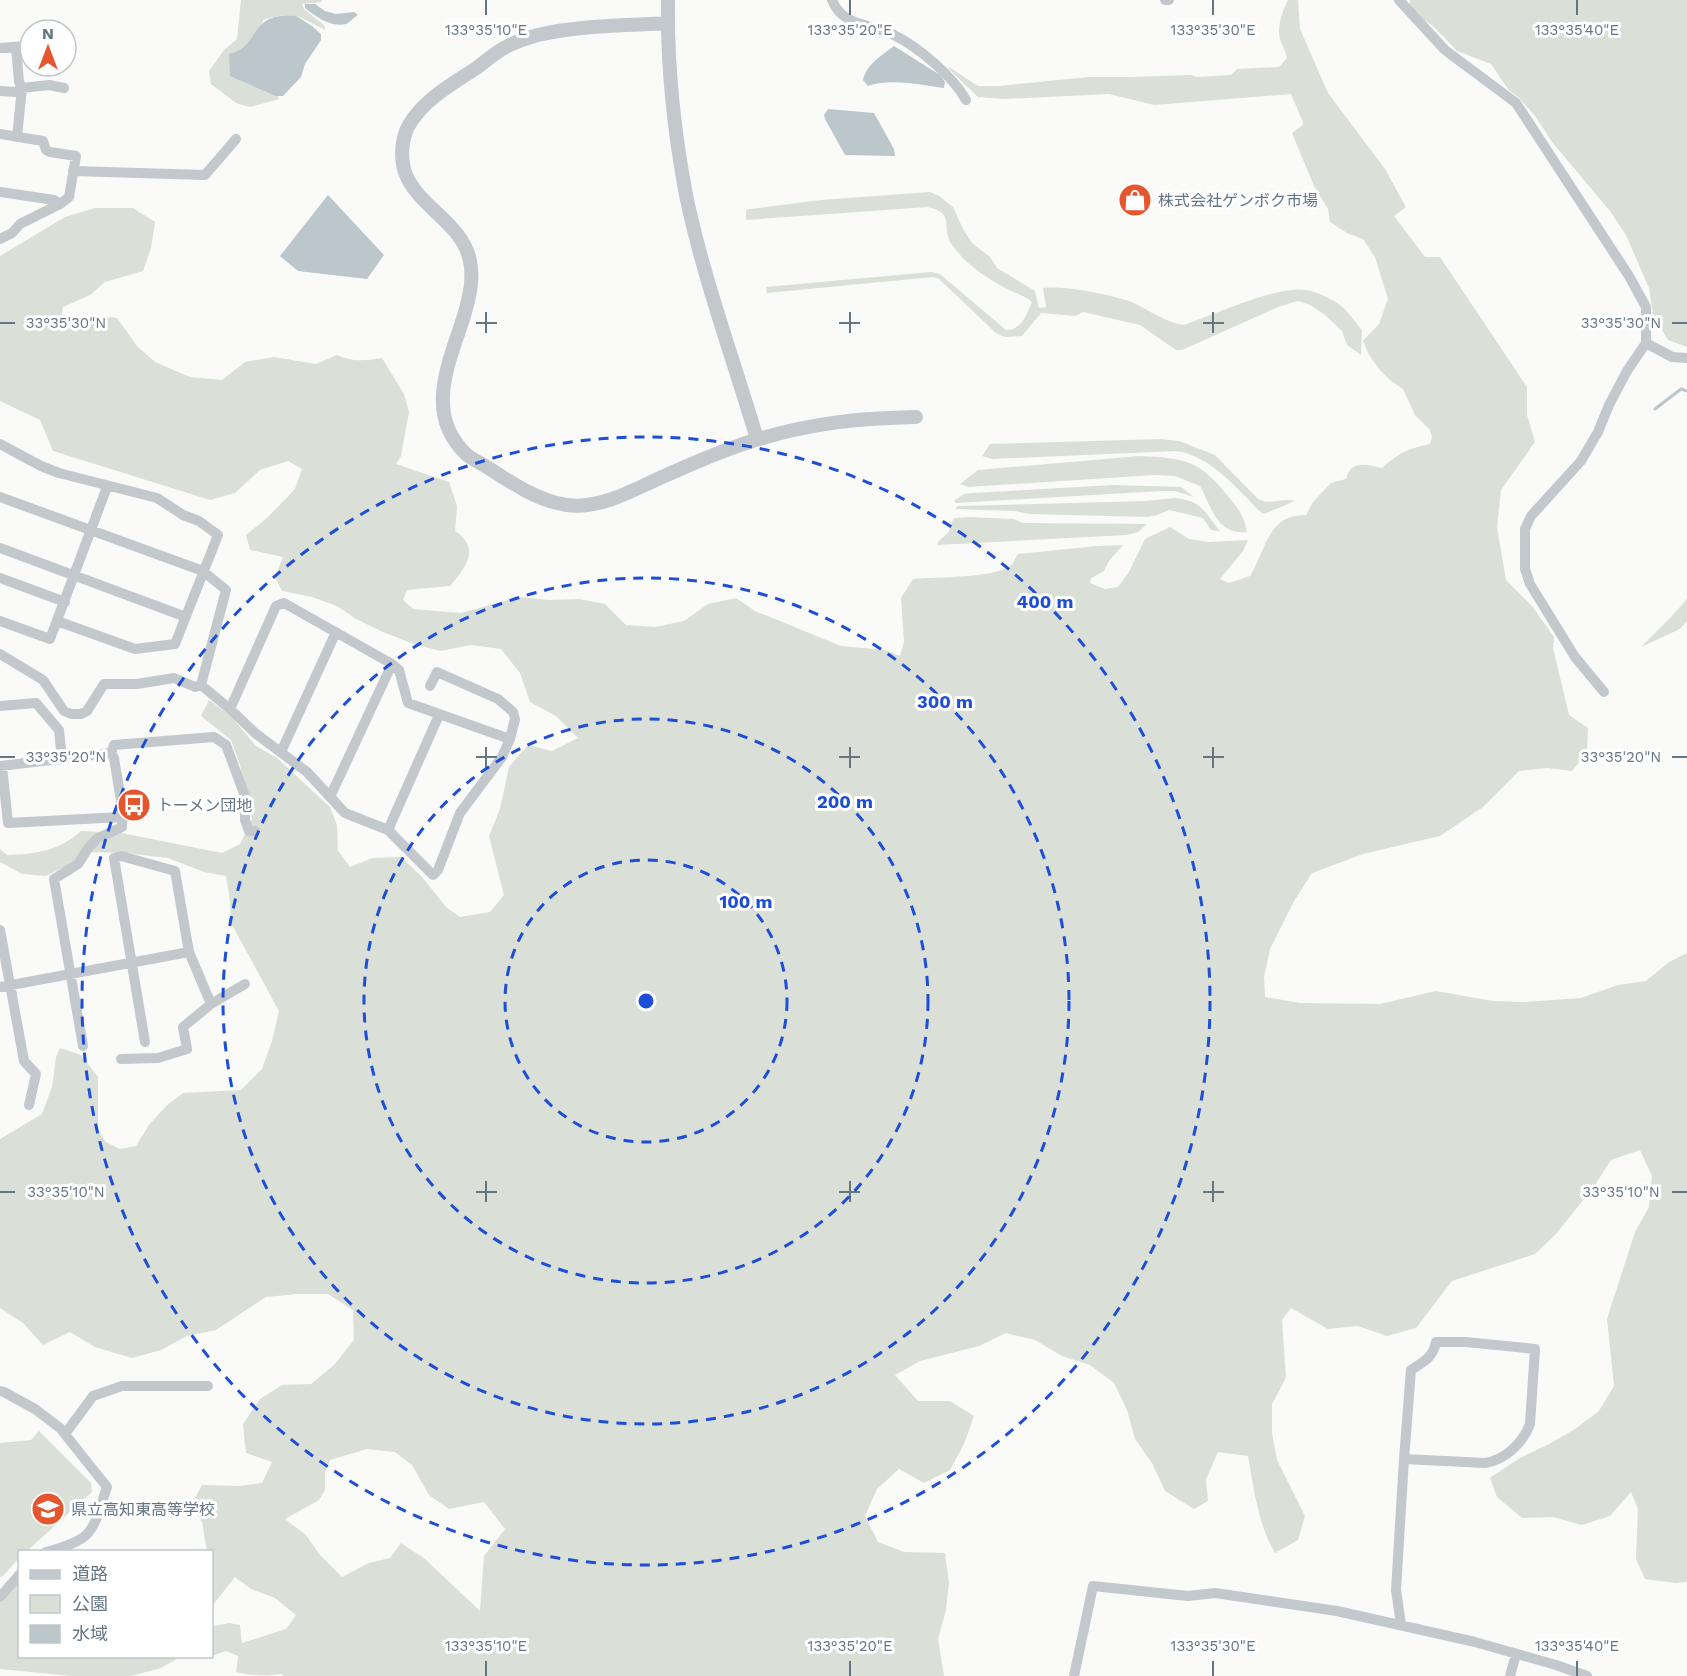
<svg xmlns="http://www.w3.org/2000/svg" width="1687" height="1676" viewBox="0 0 1687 1676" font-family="'Work Sans','Noto Sans JP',sans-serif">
<rect width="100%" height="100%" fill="#fafaf8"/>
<!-- green -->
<path fill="#dadfd7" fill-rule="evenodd" d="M241 0H322L321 2 302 4 304 9 325 26V30C300 17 293 10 263 20L259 34 279 99 250 107 236 103 211 84 209 71 224 50 237 39Z
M1288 0H1298L1300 29 1328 93 1385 169 1406 207 1394 216 1425 257H1440L1527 387V415L1535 442 1501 490 1497 527 1506 580 1532 606 1554 637 1553 648 1569 715 1588 728 1587 752 1572 771 1547 768 1519 771 1483 807 1440 836 1363 854 1312 873 1294 901 1270 949 1264 977 1265 997 1300 1003 1380 1004 1436 991 1493 1001 1523 1002 1581 998 1618 985 1646 981 1669 962 1687 953V1582L1675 1583 1645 1579 1636 1559 1638 1509 1631 1492 1610 1516 1582 1525 1553 1517 1522 1518 1497 1497 1490 1478 1518 1459 1549 1444 1575 1429 1599 1411 1614 1386 1607 1319 1635 1232 1649 1207 1652 1176 1640 1150 1611 1160 1595 1185 1556 1234 1535 1254 1452 1281 1416 1328 1387 1336 1358 1326 1328 1329 1291 1308 1282 1320 1286 1378 1272 1404V1433L1277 1460 1305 1516 1298 1540 1275 1553C1258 1524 1254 1489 1248 1456L1218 1452 1206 1479 1208 1501 1194 1509 1165 1491 1152 1463 1135 1439 1127 1410 1114 1383 1090 1365 1062 1356 1035 1340 1006 1333 979 1346 920 1361 895 1375 918 1401H950L974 1416 964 1444 950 1470 924 1483 899 1469 877 1489 865 1516 878 1542 904 1552 945 1553 949 1582 946 1610 938 1639 944 1676H284L281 1674C268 1676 249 1676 236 1672L238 1656 226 1651 212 1656V1624L214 1626 229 1623 240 1625 242 1643 286 1629 296 1615 275 1598 251 1589 235 1577 212 1606V1552L207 1551 202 1522 191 1505 202 1485 239 1486 262 1483 272 1462 246 1453 243 1424 260 1399 282 1385 311 1384 334 1365 354 1340 353 1310 328 1294H297L266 1297 216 1330 187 1336 161 1350 132 1358 95 1347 70 1332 43 1345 23 1323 0 1308V1139L42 1114 52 1087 56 1057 60 1048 81 1055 98 1077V1130L106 1142 120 1149 136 1146 149 1125 166 1106 183 1093 241 1090 262 1069 272 1041 279 1011 231 923 230 901 226 876 204 872 168 858 126 853 87 852 70 864 46 876 22 874 0 862V849L7 855C36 854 59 851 81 831L122 833 222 853 240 844 252 819 240 765 231 740 201 716 209 700 230 715 256 746 277 758 330 807 337 825 338 851 350 867 373 858 401 857 422 877 446 907 460 917 490 912 504 895 489 836 500 809 509 767 528 745 552 751 578 738 556 716 530 702 520 673 501 649 471 645 440 651 411 643 383 632 356 619 337 606 312 597 282 591 275 577 283 557 250 550 246 535 266 519 295 489 302 469 288 461 260 470 235 493 210 500 53 451 40 420 0 401V256L65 217 95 208H133L155 222 151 248 143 271 105 282 90 295 63 307 61 320 97 316 117 318 137 346 155 362 190 377 222 380 245 362 274 357 316 364 337 355C353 362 364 361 382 358L404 394 409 412 401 456 396 464 449 482 457 506 455 531C481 548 466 568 450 586L407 590 403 600 413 609 461 613 519 597 549 600 579 599 605 604 626 625 655 627 684 621 708 604 736 598 755 611 841 646 885 650 900 656 904 642 901 598 913 579C934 577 995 578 1010 566 1014 563 1015 558 1018 554L1097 546 1123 545 1109 561 1104 571 1091 578 1090 583 1105 589 1118 587 1129 572 1145 539 1170 527 1189 539 1208 542 1248 540 1243 551 1220 579 1229 583 1250 576C1266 551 1267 514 1306 515L1313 502 1331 483 1346 479C1351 459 1367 465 1382 468 1399 453 1407 449 1430 444L1432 437 1430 430 1415 415 1403 389 1391 381 1380 370 1369 355 1363 341 1379 324 1388 299 1375 257 1363 239 1347 233 1330 222 1328 209 1314 186 1292 133 1303 125V122L1291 94 1154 105 1109 94 1004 99 978 97 949 69V67L978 86H998L1089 77H1130L1191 75 1197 77 1231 75 1237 69 1279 67 1287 58C1286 51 1282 46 1280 39 1277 27 1282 11 1288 0ZM367 1449 395 1452 412 1465 429 1495 449 1509 484 1502 505 1529 484 1556 480 1611 425 1559 401 1543 390 1558 369 1563 342 1577 320 1555 306 1535 285 1519 319 1500 325 1490V1473L330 1460Z
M1410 0H1687V347L1668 340 1653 315 1649 288 1626 235 1610 211 1552 142 1536 117 1520 99 1508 89 1491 64 1457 51 1433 26 1409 10Z
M930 192 939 196 953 207 963 229 972 243 990 257 997 268 1035 291 1039 308 1046 307 1043 288C1063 285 1115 295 1134 303 1150 311 1167 323 1184 325 1213 315 1279 285 1306 290 1318 292 1330 298 1340 305 1348 311 1355 322 1362 330L1361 355 1347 345 1342 331 1325 315 1310 305 1298 301 1278 307 1182 350H1176L1140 325 1083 312 1075 316 1041 313 1022 336 1005 337 996 333 939 279 933 277 767 293 766 287 931 272 940 274 1006 330C1022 330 1026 315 1032 302 1026 296 1015 293 1007 289 987 278 966 265 952 245 940 227 957 213 927 207L746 220V210L750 209 821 200Z
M1162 439 1179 441 1215 455 1258 499C1271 506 1282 497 1295 501L1264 514C1257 510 1253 504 1247 498 1227 478 1205 455 1176 451L992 459 982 456 990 444Z
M1140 456C1184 458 1199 460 1227 495 1238 508 1244 515 1247 532 1217 535 1212 508 1200 486L1175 476 1154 475 968 487 960 484 978 470Z
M1114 485 1181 487 1194 497 1175 491H1161L956 503 954 501 964 494 973 493Z
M1175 498C1203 501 1204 512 1220 531L1211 530 1203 518 1169 510 1157 515 1148 517 1030 514 1015 511 955 509 958 506 1146 501Z
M970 517 1014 519 1023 523 1147 524 1138 532 1127 535 937 545C940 537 946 537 949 531 952 525 950 522 955 518Z
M1687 599V621L1680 629 1641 647 1671 617Z
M39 1431 91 1483 92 1492 27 1551 20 1552 19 1558 3 1576 0 1577V1443L31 1440Z
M19 1578 20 1656 180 1657 161 1668 131 1676H71L0 1669V1603Z"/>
<!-- water -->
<path fill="#bbc7cb" d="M305 4H315L325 11 336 14 354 12 358 15C354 17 349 23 346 24 331 28 315 16 305 8Z
M296 16 312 26 321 34V40L305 64 301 77 283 96H276L230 76 229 54C261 48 247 11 296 16Z
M894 46 940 75 945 82 944 88C920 85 891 78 868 86L863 80C867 64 881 56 894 46Z
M828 109 874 113 894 149 895 156 845 155 825 119 824 115Z
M328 195 384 255 367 279 298 271 280 256Z"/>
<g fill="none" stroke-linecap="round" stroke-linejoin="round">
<!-- stream -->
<path stroke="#bbc7cb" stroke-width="3" d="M1655 409 1681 389 1687 391"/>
<!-- minor -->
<path stroke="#c3c8cc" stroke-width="10" d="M832 0C843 28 872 23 894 35 918 47 953 76 966 100
M1165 0H1169
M1399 0 1445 50 1516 103 1629 276 1646 307V343L1627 371 1609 405 1598 432 1581 461 1531 516 1525 529V569L1530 584 1575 657 1604 692
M0 48 25 46
M0 91 16 92 22 88 19 82 16 47
M0 134 43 141 46 150 50 152 76 156 69 197 60 204 20 224 12 233 0 239
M17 137 22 88 49 85 64 88
M73 171 205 175 236 139
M0 192 54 200 60 204
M1646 343 1672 357 1687 358
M0 444 41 466 59 473 157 498 183 515 199 521 218 535 175 644 135 649 57 621
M0 497 203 571 226 590 201 685
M0 548 186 617
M0 578 65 602
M0 621 50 639 107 487
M0 654 43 680 64 711 71 714H81L87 711 104 684H137L174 678 195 687 201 685
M201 685 230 709 255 733 307 772 345 813 388 830 433 875 438 870 460 813 502 757 510 739 515 719 513 712 498 699 437 672 430 686
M0 706 36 703 59 730 62 760
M230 709 276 606 284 603 392 664 399 670 408 703 510 739
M281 752 336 632
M0 766 111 753
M2 766 8 823 122 817
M330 797 392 664
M388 830 439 715
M0 930 24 1061 36 1074 29 1105
M0 987 189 952
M145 1042 114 858 121 856 175 871 189 952 211 1004
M83 1046 54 879 78 864 89 847 98 838 122 827V807L114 758 111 753 114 745 214 737 226 745 245 796V820L249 831H255
M121 1059 158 1058 187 1049 183 1027 211 1004 245 984
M1436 1342H1466L1535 1349 1530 1424C1523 1443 1505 1460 1485 1463L1404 1459 1411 1370C1423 1362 1433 1358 1436 1342Z
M0 1391 4 1392 35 1409 60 1428 107 1487C92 1532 95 1539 46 1552
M65 1434 93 1396 122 1386H208
M0 1597 20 1574
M1401 1625 1396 1590 1404 1459
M1074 1676 1093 1586 1188 1596 1215 1593 1337 1611 1475 1642 1556 1665 1587 1676
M1510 1676 1516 1654"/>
<!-- tertiary -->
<path stroke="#c3c8cc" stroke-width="14" d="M668 0C667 65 674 131 686 195 703 277 733 358 757 439
M668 23C625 26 580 25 538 35 527 38 515 42 506 47 496 52 487 60 478 67 454 83 424 99 409 125 401 139 400 160 406 175 420 208 463 224 470 261 474 280 469 298 464 316 449 363 424 414 466 454 473 460 482 464 490 469 513 484 539 501 567 505 602 510 638 487 669 474 698 461 728 448 759 439 813 423 860 418 916 417"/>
</g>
<!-- ticks -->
<path fill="none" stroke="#657683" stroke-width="2" d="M486 0V15M850 0V15M1213 0V15M1577 0V15M486 312V333M850 312V333M1213 312V333M0 323H15M476 323H497M839 323H860M1203 323H1224M1672 323H1687M486 747V768M850 747V768M1213 747V768M0 757H15M476 757H497M839 757H860M1203 757H1224M1672 757H1687M486 1181V1202M850 1181V1202M1213 1181V1202M0 1192H15M476 1192H497M839 1192H860M1203 1192H1224M1672 1192H1687M486 1661V1676M850 1661V1676M1213 1661V1676M1577 1661V1676"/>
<!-- distance rings -->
<g fill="none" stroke="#1d4ed8" stroke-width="3" stroke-dasharray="10 8">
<circle cx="646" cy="1001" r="141"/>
<circle cx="646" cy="1001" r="282"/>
<circle cx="646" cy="1001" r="423"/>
<circle cx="646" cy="1001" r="564"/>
</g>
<!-- icons -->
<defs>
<g id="shop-disc" transform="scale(1.725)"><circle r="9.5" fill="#e4572e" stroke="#fff"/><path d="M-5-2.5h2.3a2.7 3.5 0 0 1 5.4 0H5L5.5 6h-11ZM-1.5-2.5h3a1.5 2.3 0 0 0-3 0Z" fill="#fff"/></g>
<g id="bus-disc" transform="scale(1.725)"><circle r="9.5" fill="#e4572e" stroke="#fff"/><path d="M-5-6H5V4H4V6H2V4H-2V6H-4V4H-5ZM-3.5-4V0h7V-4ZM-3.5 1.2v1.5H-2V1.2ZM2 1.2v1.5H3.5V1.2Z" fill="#fff"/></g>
<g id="school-disc" transform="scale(1.725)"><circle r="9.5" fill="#e4572e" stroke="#fff"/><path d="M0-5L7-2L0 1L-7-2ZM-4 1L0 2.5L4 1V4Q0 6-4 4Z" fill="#fff"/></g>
</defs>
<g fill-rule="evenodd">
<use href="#shop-disc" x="1135" y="200"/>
<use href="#bus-disc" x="134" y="805"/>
<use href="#school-disc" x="48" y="1509"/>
</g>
<g text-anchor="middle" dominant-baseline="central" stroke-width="6" stroke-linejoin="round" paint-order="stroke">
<!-- poi labels -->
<g font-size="16" fill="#657683" stroke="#fff" text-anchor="start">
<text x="1158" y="200">株式会社ゲンボク市場</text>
<text x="157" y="805">トーメン団地</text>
<text x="71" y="1509">県立高知東高等学校</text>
</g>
</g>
<g font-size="15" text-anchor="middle" fill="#657683" stroke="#fff" stroke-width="6" stroke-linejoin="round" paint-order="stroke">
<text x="486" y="35">133°35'10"E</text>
<text x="850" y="35">133°35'20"E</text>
<text x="1213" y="35">133°35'30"E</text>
<text x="1577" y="35">133°35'40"E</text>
<text x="66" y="328">33°35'30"N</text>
<text x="1621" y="328">33°35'30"N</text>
<text x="66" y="762">33°35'20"N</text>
<text x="1621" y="762">33°35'20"N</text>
<text x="66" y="1197">33°35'10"N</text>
<text x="1621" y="1197">33°35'10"N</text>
<text x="486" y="1651">133°35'10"E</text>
<text x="850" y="1651">133°35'20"E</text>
<text x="1213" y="1651">133°35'30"E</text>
<text x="1577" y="1651">133°35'40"E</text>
</g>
<circle cx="646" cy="1001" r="9" fill="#1d4ed8" stroke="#fff" stroke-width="3"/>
<g font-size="18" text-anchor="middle" font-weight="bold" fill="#1d4ed8" stroke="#fff" stroke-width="6" stroke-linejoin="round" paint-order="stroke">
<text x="1045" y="608">400 m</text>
<text x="945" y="708">300 m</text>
<text x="845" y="808">200 m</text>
<text x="746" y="908">100 m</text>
</g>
<!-- legend -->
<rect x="18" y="1550" width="195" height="108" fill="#ffffff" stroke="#c1c8cd" stroke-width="1.5"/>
<rect x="30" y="1570" width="30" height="9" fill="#c3c8cc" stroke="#c1c8cd" stroke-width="1.5"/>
<text x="72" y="1580" font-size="18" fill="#657683">道路</text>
<rect x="30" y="1595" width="30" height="18" fill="#dadfd7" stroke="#c1c8cd" stroke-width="1.5"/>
<text x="72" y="1610" font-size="18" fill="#657683">公園</text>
<rect x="30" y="1625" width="30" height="18" fill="#bbc7cb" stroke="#c1c8cd" stroke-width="1.5"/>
<text x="72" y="1640" font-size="18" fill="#657683">水域</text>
<!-- north arrow -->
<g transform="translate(48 48)"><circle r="28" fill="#ffffff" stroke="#c1c8cd" stroke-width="1.5"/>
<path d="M0-4.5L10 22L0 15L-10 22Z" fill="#e4572e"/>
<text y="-9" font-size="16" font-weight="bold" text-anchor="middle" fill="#657683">N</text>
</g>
</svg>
